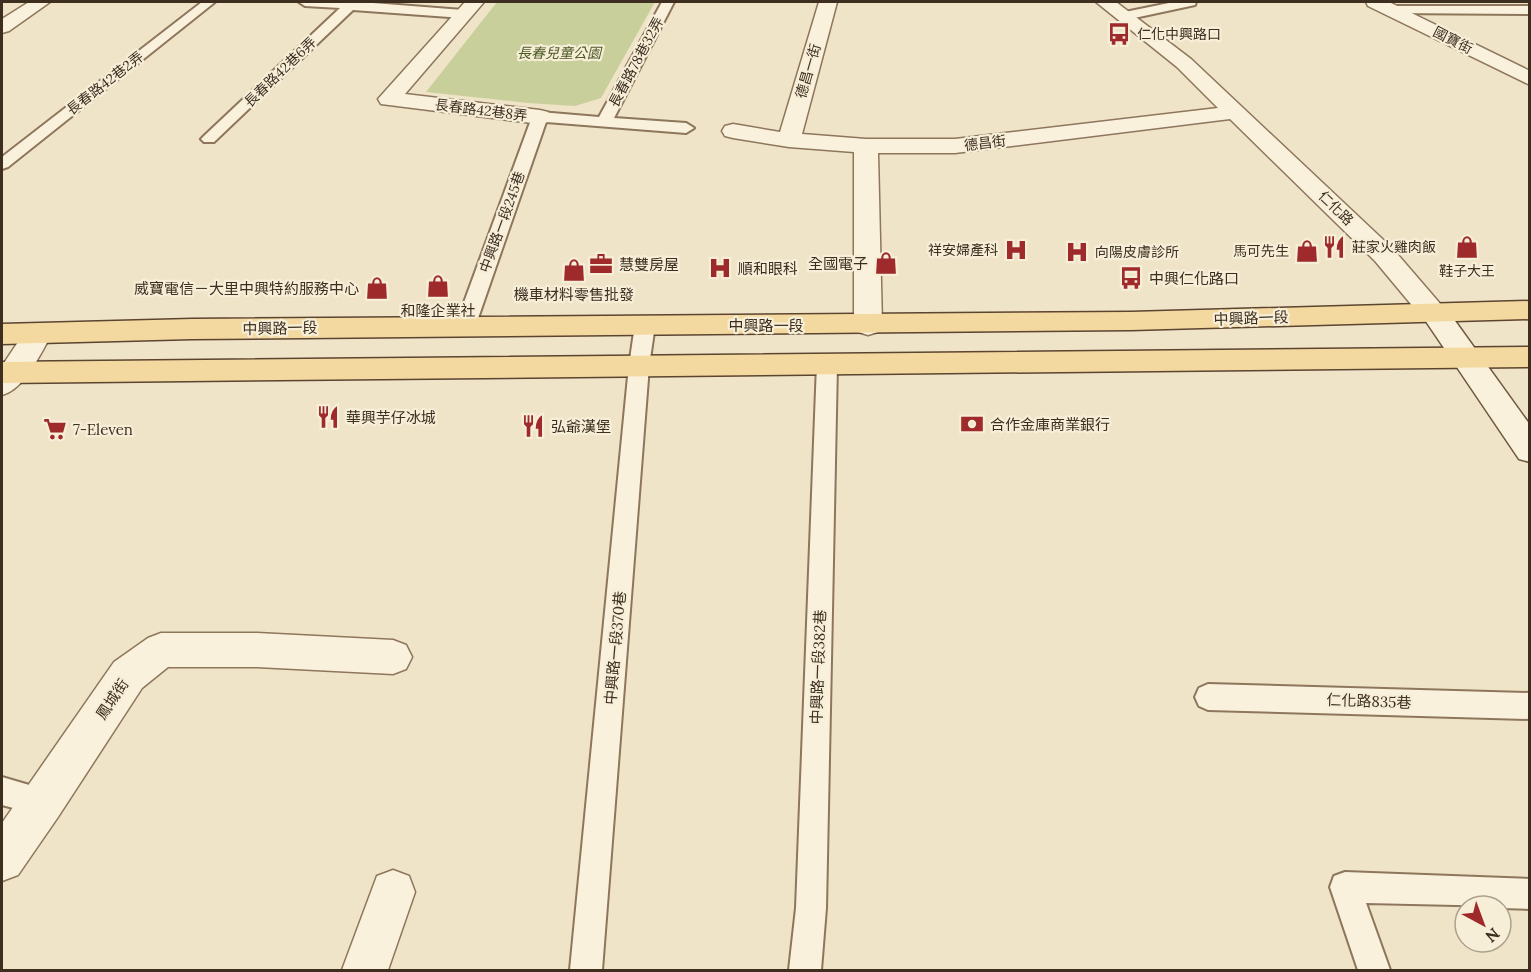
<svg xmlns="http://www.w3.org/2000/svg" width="1531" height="972" viewBox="0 0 1531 972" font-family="Lora,'Noto Sans TC',serif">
<rect width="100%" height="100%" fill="#f0e4c8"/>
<!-- green -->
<path fill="#c9cf9b" d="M497 2H655L601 98 575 106 528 103 426 92Z"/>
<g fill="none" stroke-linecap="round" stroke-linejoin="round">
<!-- service casing -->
<g stroke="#8d765c" stroke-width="4">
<path id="service" d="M202 2H215L8 167 2 169V157Z
M299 2H360L463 10 470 14 463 18 353 10 214 142H204L201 139 204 136 340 8 305 6Z
M662 2H674L614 118 686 123 694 128 686 133 546 122 475 327 472 332 465 334 458 332 455 327 532 117 540 112 599 117Z
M1174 2H1196L1195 5 1125 20 1118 16 1120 13Z
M1393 6H1530V14L1388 13 1387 10 1388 7Z
M645 319 652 320 655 325 649 366 602 970H570L629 366 635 325 638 320Z
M827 357 834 359 837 364 826 908 821 970H789L796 908 817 364 820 359Z
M1208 684 1530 693V719L1208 710 1199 706 1195 697 1199 688Z
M2 777 53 792 57 802 53 812 43 816 2 805Z
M1345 872 1530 879V909L1501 908V906L1366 903 1390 970H1358L1330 887 1334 876Z"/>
</g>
<!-- minor casing -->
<g stroke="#8d765c" stroke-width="3">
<path id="minor" d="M465 2H484L405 94 540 110 548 112 551 117 548 122 540 124 389 105 381 104 378 99Z
M819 2H837L802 134 866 139H955L1218 108 1177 67 1096 2H1116L1191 59 1393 249 1449 314 1445 321 1435 323 1425 321 1375 261 1230 119 955 153H878L882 325 878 332 868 335 858 332 854 325V152L789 147 733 138 725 136 722 131 725 126 733 124 780 132Z
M1366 2H1389L1530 71V85L1368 6Z
M161 633H257L393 640 406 645 412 657 406 669 393 674 257 667H168L142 688 58 817 18 875 2 881V823L114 662 148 638Z
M393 870 409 876 415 892 388 970H342L377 876Z"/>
</g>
<!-- tertiary casing -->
<g stroke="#8d765c" stroke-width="3">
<path id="tertiary" d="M29 2H50L9 31 2 33V19Z
M38 324 48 327 52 334C40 354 25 389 2 395V366L28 327Z"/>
</g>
<!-- secondary casing -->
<g stroke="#6f573f" stroke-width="3">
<path id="secondary" d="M1435 305 1445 307 1530 425V462L1519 459 1421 314 1425 307Z"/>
</g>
<!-- primary casing -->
<g stroke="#5b4430" stroke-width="3">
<path id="primary" d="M1530 301V319L1131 330 192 339 2 344V324L192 319 1131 312Z
M1530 347V367L2 383V362Z"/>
</g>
<!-- service -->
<use href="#service" fill="#faf1dc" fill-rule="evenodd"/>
<!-- minor -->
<use href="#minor" fill="#faf1dc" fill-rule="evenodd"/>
<!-- tertiary -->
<use href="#tertiary" fill="#faf1dc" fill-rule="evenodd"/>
<!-- secondary -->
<use href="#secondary" fill="#faf1dc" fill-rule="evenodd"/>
<!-- primary -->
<use href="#primary" fill="#f3d9a0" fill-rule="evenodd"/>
</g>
<!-- icons -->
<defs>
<g id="bus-bare" transform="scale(1.8)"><path d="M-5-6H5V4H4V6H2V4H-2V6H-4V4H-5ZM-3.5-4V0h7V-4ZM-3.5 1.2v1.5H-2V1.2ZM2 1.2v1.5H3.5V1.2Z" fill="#9e2a2b" stroke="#f7eed8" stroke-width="2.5" paint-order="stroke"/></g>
<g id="restaurant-bare" transform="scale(1.8)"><path d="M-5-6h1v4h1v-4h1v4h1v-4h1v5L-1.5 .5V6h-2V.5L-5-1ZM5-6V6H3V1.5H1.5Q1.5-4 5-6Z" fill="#9e2a2b" stroke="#f7eed8" stroke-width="2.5" paint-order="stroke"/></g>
<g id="shop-bare" transform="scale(1.8)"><path d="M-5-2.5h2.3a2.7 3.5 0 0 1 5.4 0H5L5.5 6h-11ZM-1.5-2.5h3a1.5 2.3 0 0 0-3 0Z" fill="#9e2a2b" stroke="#f7eed8" stroke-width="2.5" paint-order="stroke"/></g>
<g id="hospital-bare" transform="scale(1.8)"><path d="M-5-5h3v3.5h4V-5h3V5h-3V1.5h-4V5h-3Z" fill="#9e2a2b" stroke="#f7eed8" stroke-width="2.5" paint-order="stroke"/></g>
<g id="office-bare" transform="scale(1.8)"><path d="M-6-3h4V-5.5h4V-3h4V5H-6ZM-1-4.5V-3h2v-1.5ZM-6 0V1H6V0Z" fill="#9e2a2b" stroke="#f7eed8" stroke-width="2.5" paint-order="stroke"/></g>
<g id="bank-bare" transform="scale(1.8)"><path d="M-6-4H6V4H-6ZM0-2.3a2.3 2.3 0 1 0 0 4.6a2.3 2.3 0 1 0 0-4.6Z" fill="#9e2a2b" stroke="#f7eed8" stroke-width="2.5" paint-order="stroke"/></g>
<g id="supermarket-bare" transform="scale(1.8)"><path d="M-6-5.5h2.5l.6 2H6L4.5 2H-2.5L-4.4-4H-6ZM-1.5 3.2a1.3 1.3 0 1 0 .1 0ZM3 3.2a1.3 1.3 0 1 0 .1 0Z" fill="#9e2a2b" stroke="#f7eed8" stroke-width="2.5" paint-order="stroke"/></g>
</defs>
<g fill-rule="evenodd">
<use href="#bus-bare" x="1119" y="34"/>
<use href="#restaurant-bare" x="1334" y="247"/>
<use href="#shop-bare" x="1467" y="247"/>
<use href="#hospital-bare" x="1016" y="250"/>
<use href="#shop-bare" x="1307" y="251"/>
<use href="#hospital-bare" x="1077" y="252"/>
<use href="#shop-bare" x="886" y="263"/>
<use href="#office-bare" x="601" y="264"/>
<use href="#hospital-bare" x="720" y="268"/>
<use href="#shop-bare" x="574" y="270"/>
<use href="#bus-bare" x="1131" y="278"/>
<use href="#shop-bare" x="438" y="286"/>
<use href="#shop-bare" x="377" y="288"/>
<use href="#restaurant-bare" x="328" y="417"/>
<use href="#bank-bare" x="972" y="424"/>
<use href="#restaurant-bare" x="533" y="426"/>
<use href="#supermarket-bare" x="55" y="429"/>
</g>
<g text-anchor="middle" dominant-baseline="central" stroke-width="4.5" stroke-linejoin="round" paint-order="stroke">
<!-- far-poi labels -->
<g font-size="14" fill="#3d2e20" stroke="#f7eed8" text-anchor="start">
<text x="1137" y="34">仁化中興路口</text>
<text x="1352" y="247">莊家火雞肉飯</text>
<text x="998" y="250" text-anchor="end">祥安婦產科</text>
<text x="1289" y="251" text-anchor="end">馬可先生</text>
<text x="1095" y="252">向陽皮膚診所</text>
<text x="1467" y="271" text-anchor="middle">鞋子大王</text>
</g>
<!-- far-street labels -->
<g font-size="14" fill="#3d2e20" stroke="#f7eed8">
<text transform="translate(1453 40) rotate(27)">國寶街</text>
<text transform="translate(636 62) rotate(-62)">長春路78巷32弄</text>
<text transform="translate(808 71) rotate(-74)">德昌一街</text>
<text transform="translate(280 72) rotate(-44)">長春路42巷6弄</text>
<text transform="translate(105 83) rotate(-38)">長春路42巷2弄</text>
<text transform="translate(481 110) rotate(7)">長春路42巷8弄</text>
<text transform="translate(985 143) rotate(-7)">德昌街</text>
<text transform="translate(1336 208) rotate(44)">仁化路</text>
<text transform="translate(502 222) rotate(-70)">中興路一段245巷</text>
</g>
<!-- far-park labels -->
<g font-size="14" font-style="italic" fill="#4d5a26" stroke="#f7eed8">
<text x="559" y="53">長春兒童公園</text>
</g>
<!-- poi labels -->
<g font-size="15" fill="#3d2e20" stroke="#f7eed8" text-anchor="start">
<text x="868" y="263" text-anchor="end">全國電子</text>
<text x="619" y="264">慧雙房屋</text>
<text x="738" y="268">順和眼科</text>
<text x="1149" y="278">中興仁化路口</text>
<text x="359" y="288" text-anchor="end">威寶電信－大里中興特約服務中心</text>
<text x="574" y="294" text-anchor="middle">機車材料零售批發</text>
<text x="438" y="310" text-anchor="middle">和隆企業社</text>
<text x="346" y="417">華興芋仔冰城</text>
<text x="990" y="424">合作金庫商業銀行</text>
<text x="551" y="426">弘爺漢堡</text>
<text x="73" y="429">7-Eleven</text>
</g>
<!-- street labels -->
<g font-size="15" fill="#3d2e20" stroke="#f7eed8">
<text transform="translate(1251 318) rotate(-2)">中興路一段</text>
<text x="766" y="325">中興路一段</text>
<text transform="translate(280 328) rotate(-1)">中興路一段</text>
<text transform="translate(615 648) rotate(-85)">中興路一段370巷</text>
<text transform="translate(818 667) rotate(-88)">中興路一段382巷</text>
<text transform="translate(112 699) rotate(-56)">鳳城街</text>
<text transform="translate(1369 701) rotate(2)">仁化路835巷</text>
</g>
</g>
<!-- border -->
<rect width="1531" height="972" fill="none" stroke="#3d2e20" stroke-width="6"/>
<!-- north arrow -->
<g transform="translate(1483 924) rotate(139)"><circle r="28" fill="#f7eed8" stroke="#ada18e" stroke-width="1.5"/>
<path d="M0-4.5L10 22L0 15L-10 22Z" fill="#9e2a2b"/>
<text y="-9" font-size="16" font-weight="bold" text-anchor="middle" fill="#3d2e20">N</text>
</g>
</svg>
